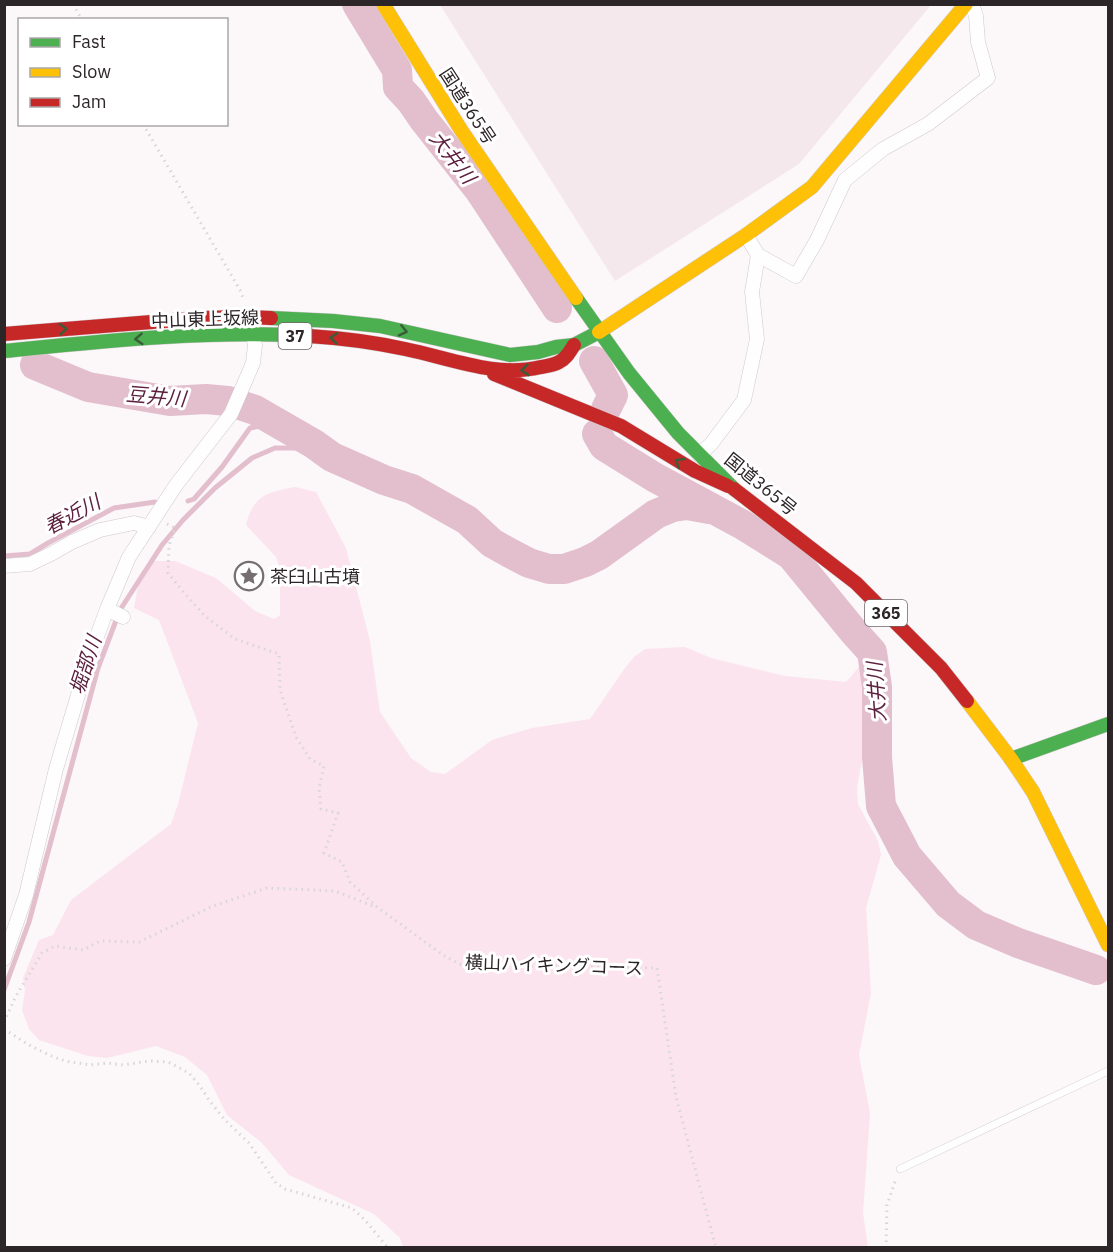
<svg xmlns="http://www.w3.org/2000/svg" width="1113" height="1252" viewBox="0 0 1113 1252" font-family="'IBM Plex Sans','Noto Sans JP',sans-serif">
<rect width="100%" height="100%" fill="#fcf7f9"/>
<!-- built -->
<path fill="#f5e8ed" d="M440 5H931L799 164 615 281Z"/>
<!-- green -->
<path fill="#fbe4ed" d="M295 487 316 492 346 548 370 641 380 712 411 758 431 772 445 774 492 740 532 728 590 719 625 668 634 657 645 649 685 647 711 658 785 676 846 682 859 667 871 665 884 672 888 685 887 703 862 760 857 788 858 804 878 841 881 855 866 908 871 993 859 1055 870 1113 863 1213 868 1247H403L400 1238 374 1214 289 1175 262 1143 227 1115 207 1075 185 1057 156 1046 107 1058 88 1056 39 1040 29 1029 22 1010 25 991 23 978 39 940 53 935 71 900 171 824 178 804 198 723 159 620 134 608 140 575 154 561H175L216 578 255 611 274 619 280 615V569L276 557 246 525C253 495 268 492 295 487Z"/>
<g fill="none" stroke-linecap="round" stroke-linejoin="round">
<!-- stream -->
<path stroke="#e3becd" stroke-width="5" d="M188 501 194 499 222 467 250 428 276 423
M4 556 30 554 48 543 114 508 155 502
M4 990 29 922 98 668 120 610 162 545 183 520 215 488 252 458 275 448H297L310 450 314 444"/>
<!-- river -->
<path stroke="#e3becd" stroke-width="30" d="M357 4 397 70 398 87 411 101 424 120 480 191 557 308
M594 361 613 395 606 409
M35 365 88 387 170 401 206 399 228 401 255 410 314 444 332 457 384 480 412 489 467 520 492 543 508 552 529 563 549 569H564L585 562 599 555 656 514 673 507 687 505 709 509
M597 434 604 446 654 477 743 525 791 555 854 632 872 652 877 687V757L881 806 907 856 948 904 976 925 1018 943 1096 970"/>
<!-- lane casing -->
<g stroke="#cec9cb" stroke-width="8">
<path id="lane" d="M900 1169 1108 1071"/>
</g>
<!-- street casing -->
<g stroke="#cec9cb" stroke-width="15">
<path id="street" d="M758 255 796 276 817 240 845 180 883 149 928 124 988 78 978 42 976 16 972 4
M699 455 711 444 744 400 757 339 752 292 758 255 746 235
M4 566 30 564 51 554 72 542 100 530 134 523 149 527
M107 609 123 617
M4 959 26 895 56 769 89 658 107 609 129 557 176 485 231 414 253 363 255 345 251 328"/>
</g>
<!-- fast casing -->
<g stroke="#cec9cb" stroke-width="15">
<path id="fast" d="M576 298 629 373 678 433 734 489
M271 318 333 321 380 326 510 355 538 352 556 347 574 345 599 332
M4 351C105 341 207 330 309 336
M1011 759 1108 724"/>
</g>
<!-- slow casing -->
<g stroke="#cec9cb" stroke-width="15">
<path id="slow" d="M383 4 461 130 576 298
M599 332 746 235 812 187 966 4
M967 701 1011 759 1033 792 1108 945"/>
</g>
<!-- jam casing -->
<g stroke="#cec9cb" stroke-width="15">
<path id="jam" d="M4 334 201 318 248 317 271 318
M309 336C341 338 373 342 405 349 450 358 495 378 541 367 547 366 554 365 559 362 566 359 570 351 574 345
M494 374 621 426 695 471 728 486
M734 489 856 583 941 668 967 701"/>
</g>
<!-- path -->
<path stroke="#d8d6d6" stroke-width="3" stroke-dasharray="1.5 4.5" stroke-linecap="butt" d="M73 4 82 20
M143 124 240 290 244 300
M167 524 175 528 169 546 168 573 186 595 205 616 235 639 279 654 280 690 296 737 310 759 324 766 319 788 321 809 338 813 324 853 342 862 350 882 377 907 443 955 463 966H599L657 968 676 1097 716 1248
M4 1022 16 996 42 953 55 946 83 950 100 941 139 942 213 906 267 888 335 891 375 907
M4 1029 29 1045 49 1055 65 1061 90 1065 108 1063 123 1065 149 1061 168 1062 189 1073 200 1086 209 1100 224 1119 249 1143 276 1183 285 1189 352 1208 365 1220 388 1248
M886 1248 887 1205 896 1179"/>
<!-- lane -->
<use href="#lane" stroke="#fffefe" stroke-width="7"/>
<!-- street -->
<use href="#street" stroke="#fffefe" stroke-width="14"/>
<!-- fast -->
<use href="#fast" stroke="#4caf50" stroke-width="14"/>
<!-- slow -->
<use href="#slow" stroke="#ffc107" stroke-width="14"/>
<!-- jam -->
<use href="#jam" stroke="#c62828" stroke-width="14"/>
</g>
<!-- one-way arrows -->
<defs><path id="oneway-chevron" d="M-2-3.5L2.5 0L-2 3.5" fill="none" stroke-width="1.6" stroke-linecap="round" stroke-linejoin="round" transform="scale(1.5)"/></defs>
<g stroke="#395d39">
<use href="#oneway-chevron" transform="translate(63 329) rotate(-5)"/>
<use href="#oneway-chevron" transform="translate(403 331) rotate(13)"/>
<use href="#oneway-chevron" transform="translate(334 338) rotate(-175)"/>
<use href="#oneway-chevron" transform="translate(139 339) rotate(176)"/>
<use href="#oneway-chevron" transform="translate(525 370) rotate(175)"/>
<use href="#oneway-chevron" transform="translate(679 462) rotate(-149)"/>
</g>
<!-- icons -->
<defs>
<g id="sight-ring" transform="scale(1.5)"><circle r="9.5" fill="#fff" stroke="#756f72" stroke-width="1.5"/><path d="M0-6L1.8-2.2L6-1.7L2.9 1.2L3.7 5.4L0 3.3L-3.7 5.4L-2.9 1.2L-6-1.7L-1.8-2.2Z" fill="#756f72"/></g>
</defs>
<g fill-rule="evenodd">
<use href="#sight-ring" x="249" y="576"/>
</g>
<g text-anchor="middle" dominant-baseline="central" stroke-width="6" stroke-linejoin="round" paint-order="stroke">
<!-- shield labels -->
<g fill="#fff" stroke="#6c6769" stroke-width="1.5">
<rect x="278.5" y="323" width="33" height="26" rx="4.5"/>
<rect x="865" y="600" width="42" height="26" rx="4.5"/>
</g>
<g font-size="16" font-weight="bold" fill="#2d2629">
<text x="295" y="336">37</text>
<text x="886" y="613">365</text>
</g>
<!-- street labels -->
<g font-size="18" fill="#2d2629" stroke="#fff">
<text transform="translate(468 106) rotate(57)">国道365号</text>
<text transform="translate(205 319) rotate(-2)">中山東上坂線</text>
<text transform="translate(761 484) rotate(39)">国道365号</text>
<text transform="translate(554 965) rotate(2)">横山ハイキングコース</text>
</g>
<!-- poi labels -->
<g font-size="18" fill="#2d2629" stroke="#fff" text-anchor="start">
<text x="270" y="576">茶臼山古墳</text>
</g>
<!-- water labels -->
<g font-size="20" font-style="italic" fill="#5d203f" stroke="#fff">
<text transform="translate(453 157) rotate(52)">大井川</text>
<text transform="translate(156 396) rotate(5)">豆井川</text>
<text transform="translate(72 514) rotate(-28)">春近川</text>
<text transform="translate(85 665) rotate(-72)">堀部川</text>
<text transform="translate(876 692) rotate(-94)">大井川</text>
</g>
</g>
<!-- border -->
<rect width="1113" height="1252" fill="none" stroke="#2d2629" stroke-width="12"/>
<!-- legend -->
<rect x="18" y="18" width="210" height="108" fill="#ffffff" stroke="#aba8a9" stroke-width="1.5"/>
<rect x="30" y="38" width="30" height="9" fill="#4caf50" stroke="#aba8a9" stroke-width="1.5"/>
<text x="72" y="48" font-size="18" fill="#2d2629">Fast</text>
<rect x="30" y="68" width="30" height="9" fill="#ffc107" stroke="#aba8a9" stroke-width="1.5"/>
<text x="72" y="78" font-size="18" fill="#2d2629">Slow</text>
<rect x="30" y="98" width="30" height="9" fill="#c62828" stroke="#aba8a9" stroke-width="1.5"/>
<text x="72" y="108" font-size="18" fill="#2d2629">Jam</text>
</svg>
